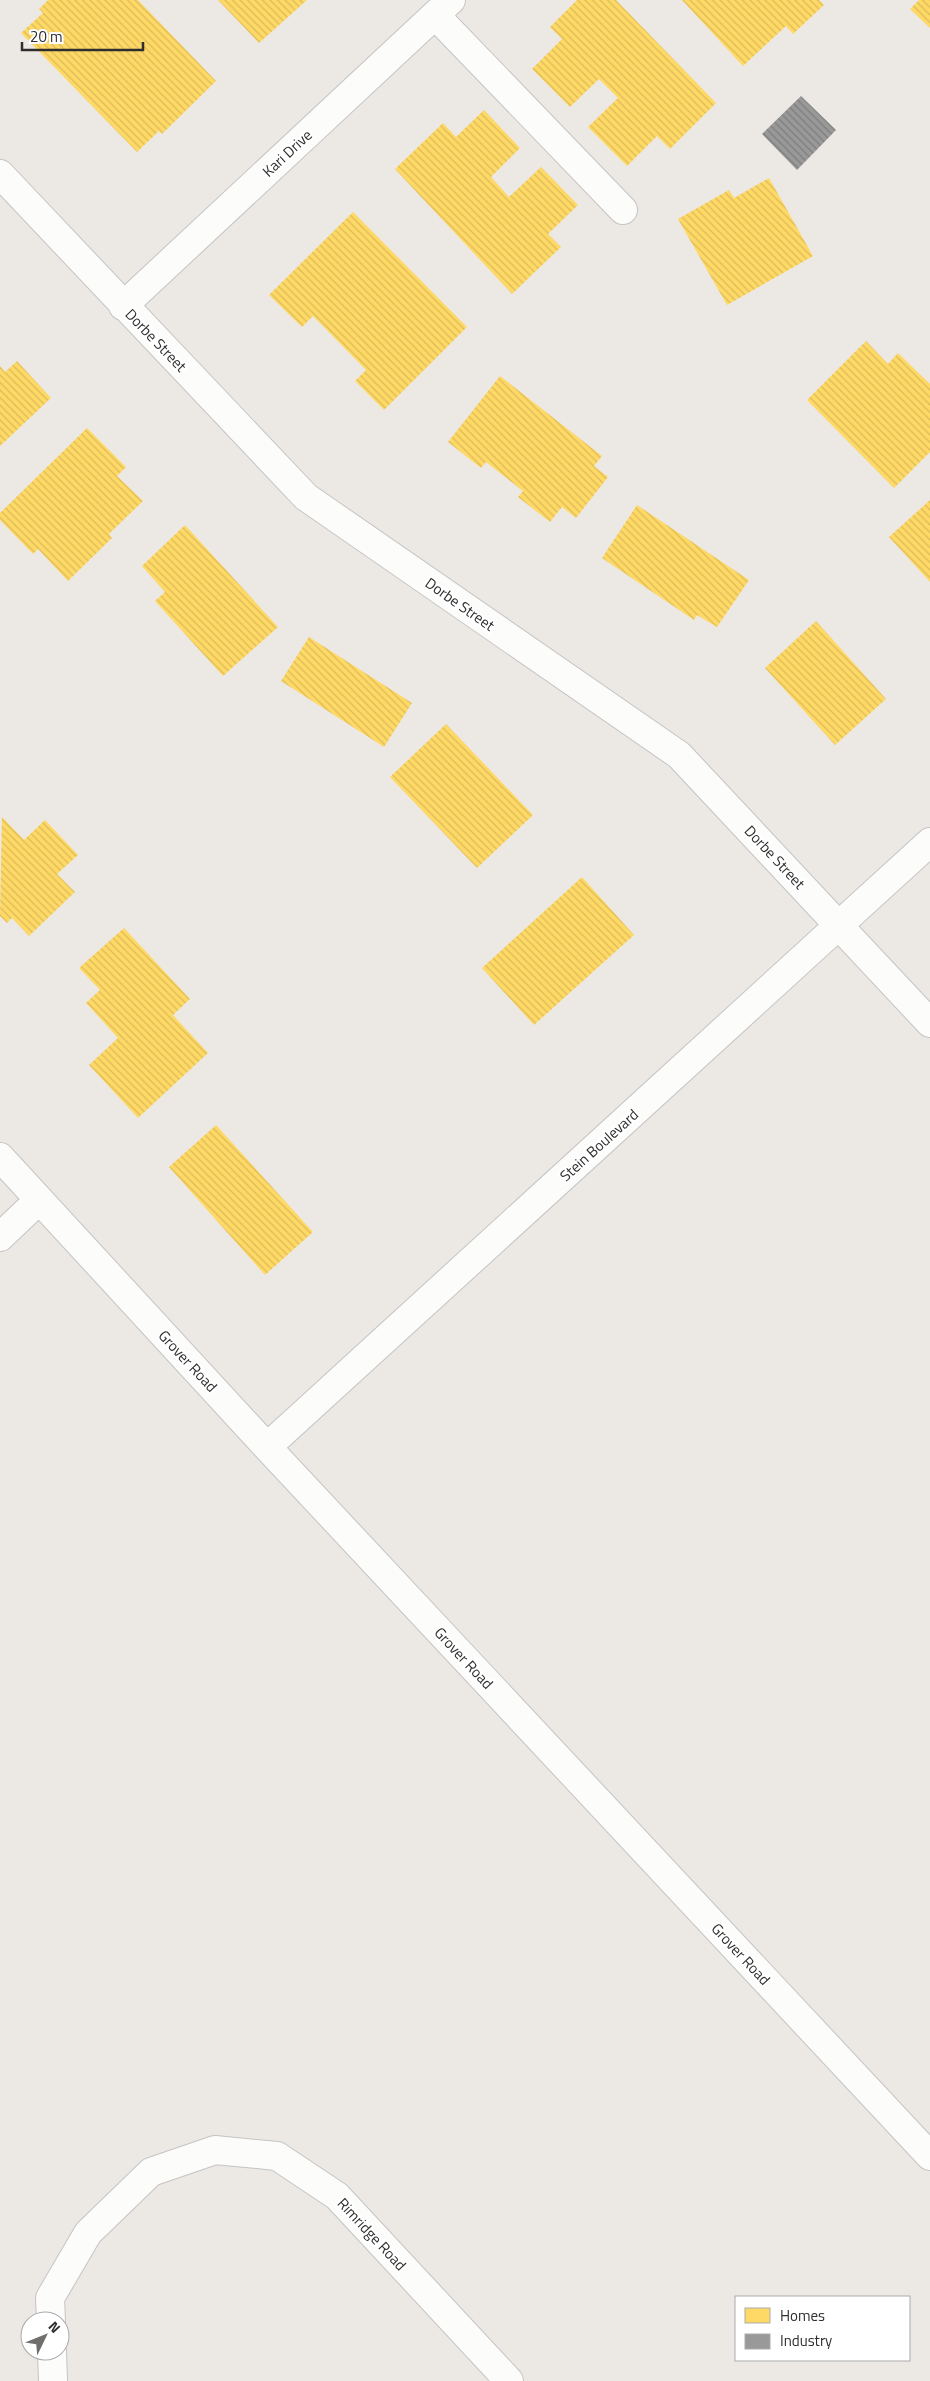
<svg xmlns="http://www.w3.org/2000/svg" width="930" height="2381" viewBox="0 0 930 2381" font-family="'Titillium Web',sans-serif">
<defs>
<pattern id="homes-back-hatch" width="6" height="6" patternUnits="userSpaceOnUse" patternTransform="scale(1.25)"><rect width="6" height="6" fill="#ffd966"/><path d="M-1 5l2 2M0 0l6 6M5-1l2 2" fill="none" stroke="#dbbb59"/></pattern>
<pattern id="industry-back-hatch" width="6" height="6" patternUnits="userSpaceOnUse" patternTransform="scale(1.25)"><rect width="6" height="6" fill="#999"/><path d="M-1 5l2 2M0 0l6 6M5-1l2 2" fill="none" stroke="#7d7d7d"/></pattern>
</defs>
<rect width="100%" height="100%" fill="#ece8e4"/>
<!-- homes -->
<path fill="url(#homes-back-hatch)" d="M48 0H138L216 81 162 134 159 131 137 152 21 33 43 13 39 9Z
M218 0H307L259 43Z
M577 0H616L716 103 670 149 657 136 627 166 588 127 618 98 599 79 570 107 532 69 562 39 550 27Z
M682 0H819L824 5 793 34 786 26 743 66Z
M919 0H930V28L910 9Z
M484 110 520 148 491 177 509 197 541 167 578 205 548 234 561 247 512 294 395 169 443 123 456 137Z
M769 178 813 256 727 305 678 219 729 190 734 198Z
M353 212 467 327 384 410 355 381 366 370 313 316 302 327 269 295Z
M866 341 888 364 898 353 930 384V452L894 488 807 400Z
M17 361 51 398 0 446V366L5 372Z
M500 376 602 456 594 466 608 477 576 518 562 507 550 522 518 497 523 491 486 462 481 468 448 442Z
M87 428 126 467 117 476 143 501 109 534 112 538 68 581 38 549 33 554 0 520V513Z
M930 500V582L889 537Z
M637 505 749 580 717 627 697 615 694 620 602 558Z
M185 525 278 627 223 676 155 601 165 592 142 566Z
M816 621 886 699 835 745 765 668Z
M309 637 412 703 384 747 281 681Z
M446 724 533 815 477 868 390 777Z
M2 817 24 840 45 820 78 855 57 874 75 892 29 936 12 918 7 923 0 916Z
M582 877 634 935 534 1025 482 968Z
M124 928 190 999 173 1015 208 1053 138 1118 89 1065 118 1038 86 1003 100 990 79 968Z
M216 1125 313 1232 265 1275 169 1167Z"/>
<!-- industry -->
<path fill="url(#industry-back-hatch)" d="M801 96 836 130 797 170 762 134Z"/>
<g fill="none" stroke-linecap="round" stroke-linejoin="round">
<!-- minor casing -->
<g stroke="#c5c4c5" stroke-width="30">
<path id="minor" d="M435 15 623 210
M0 174 306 497 679 755 930 1023
M123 306 451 0
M0 1157 267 1447 930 2156
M0 1237 39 1200
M267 1447 930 842
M51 2321 50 2298 88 2233 151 2172 215 2150 277 2156 337 2196 509 2381
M52 2351 53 2381"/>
</g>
<!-- minor -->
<use href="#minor" stroke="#fcfcfb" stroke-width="28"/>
</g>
<g text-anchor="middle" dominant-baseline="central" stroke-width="5" stroke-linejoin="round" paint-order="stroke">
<!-- street labels -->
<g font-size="15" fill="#2e2e2e" stroke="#fff">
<text transform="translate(287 153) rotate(-43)">Kari Drive</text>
<text transform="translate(156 340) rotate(46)">Dorbe Street</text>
<text transform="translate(460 604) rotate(35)">Dorbe Street</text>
<text transform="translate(775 857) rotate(47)">Dorbe Street</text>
<text transform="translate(599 1145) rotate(-42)">Stein Boulevard</text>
<text transform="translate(188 1361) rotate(47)">Grover Road</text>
<text transform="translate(464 1658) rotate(47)">Grover Road</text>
<text transform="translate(741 1954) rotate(47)">Grover Road</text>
<text transform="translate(372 2234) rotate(47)">Rimridge Road</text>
</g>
</g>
<!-- legend -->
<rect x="735" y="2296" width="175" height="65" fill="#ffffff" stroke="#ababab"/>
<rect x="745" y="2308" width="25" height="15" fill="#ffd966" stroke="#ababab"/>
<text x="780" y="2321" font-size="15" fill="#2e2e2e">Homes</text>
<rect x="745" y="2334" width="25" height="15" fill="#999999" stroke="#ababab"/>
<text x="780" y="2346" font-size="15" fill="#2e2e2e">Industry</text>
<!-- north arrow -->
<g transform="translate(45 2336) rotate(47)"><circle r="24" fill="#ffffff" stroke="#ababab"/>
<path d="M0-4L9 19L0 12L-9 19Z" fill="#706f6e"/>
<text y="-8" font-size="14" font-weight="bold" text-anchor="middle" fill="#2e2e2e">N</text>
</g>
<!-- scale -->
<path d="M22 42v8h121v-8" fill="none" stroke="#2e2e2e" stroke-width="2.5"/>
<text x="30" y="42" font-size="15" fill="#2e2e2e" stroke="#ffffff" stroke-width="4" paint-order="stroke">20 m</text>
</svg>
